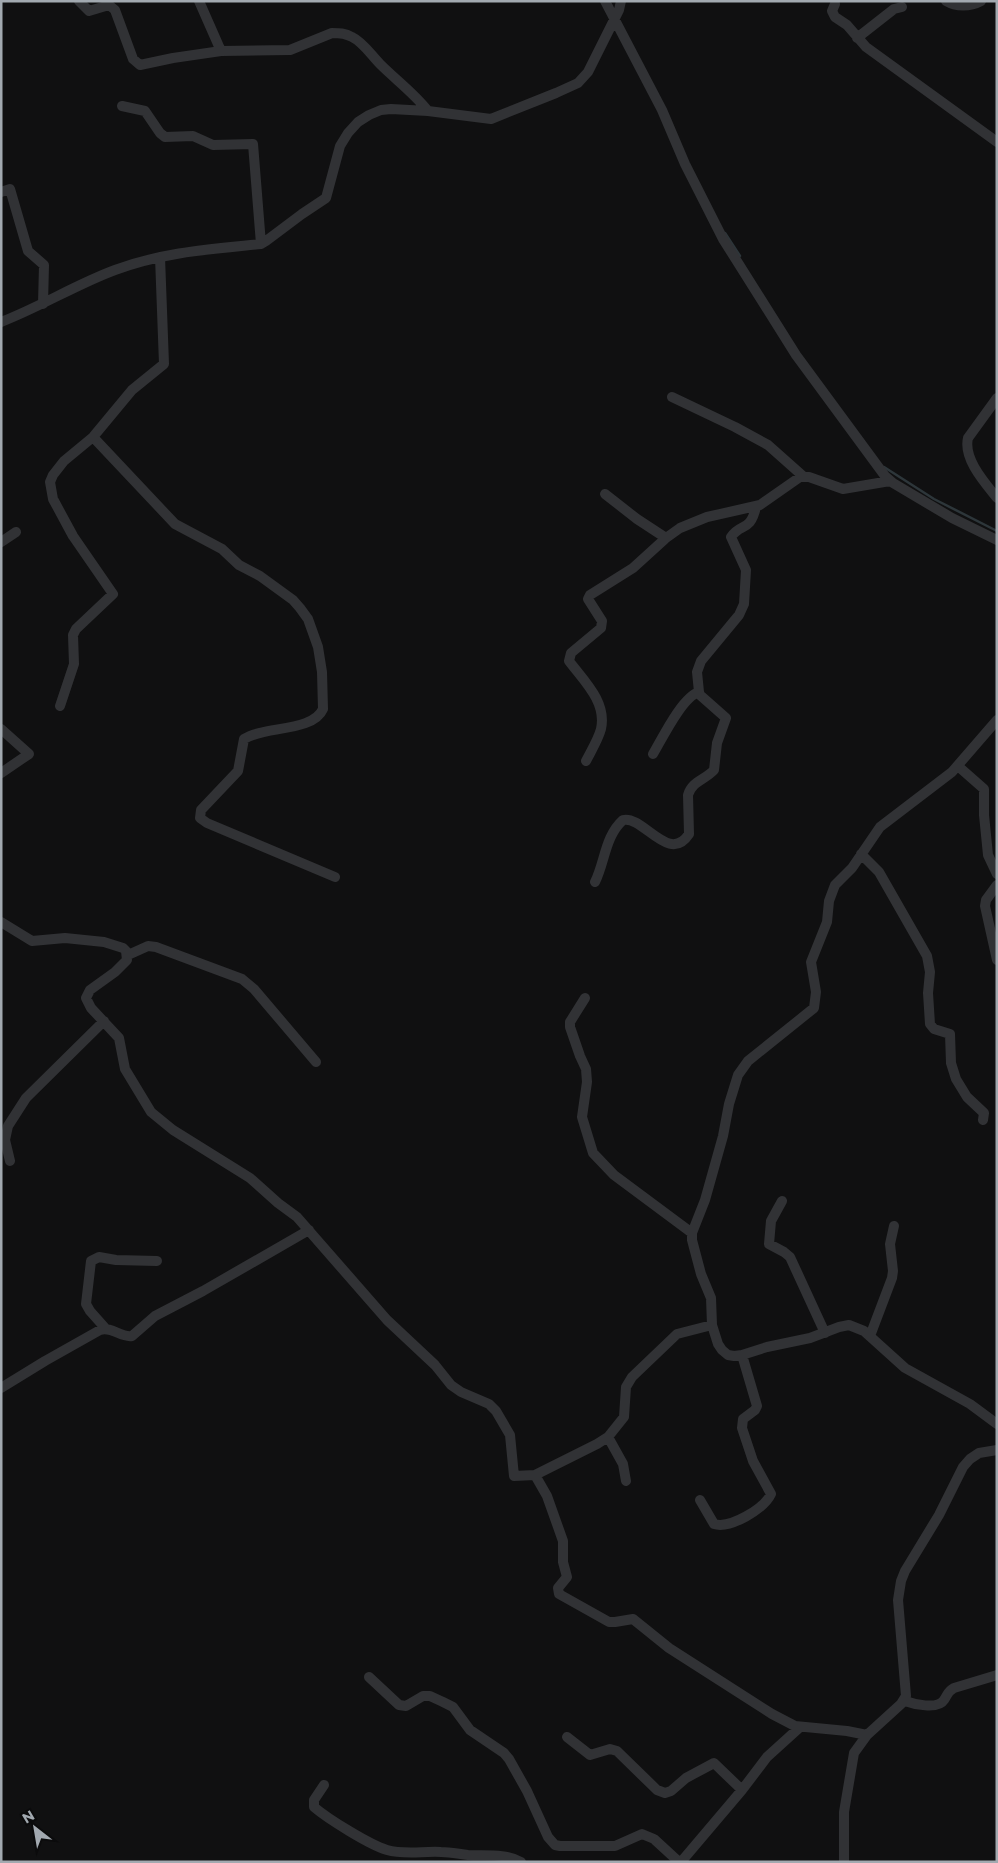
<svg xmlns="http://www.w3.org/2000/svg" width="998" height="1863" viewBox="0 0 998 1863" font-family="Montserrat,sans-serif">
<rect width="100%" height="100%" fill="#101011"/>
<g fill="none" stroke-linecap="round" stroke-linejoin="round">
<!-- stream -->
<path stroke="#2d363a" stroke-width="2.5" d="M725 233 740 256
M884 467 934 499 997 531"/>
<!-- minor -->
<path stroke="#313235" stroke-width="10" d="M79 1 89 11 109 5 115 10 133 59 140 65 173 58 221 51 290 50 332 33C339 33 345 33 352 37 363 42 371 55 380 64 396 80 414 93 428 111
M199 1 221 51
M605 1 662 110 685 164 723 239 796 355 885 476 893 483 952 518 997 540
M946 1C956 7 970 7 981 1
M835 4 832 11 835 17 847 25 866 47 997 142
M857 38 894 9 902 7
M122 106 145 111 160 133 165 137 193 136 213 145 253 144 261 244
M1 192 10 189 28 251 44 265 43 304
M1 322C40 307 77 284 115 270 163 252 212 249 261 244L266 241 302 214 326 198 340 146 348 133 358 122 369 115 381 110 391 109 428 111 491 119 556 93 578 83 588 72 619 10 621 1
M672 397 735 427 768 445 804 477
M997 398 968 438C963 459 985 483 997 498
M93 437 175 524 222 549 239 565 260 576 293 600 300 608 308 619 318 647 322 672 323 709C313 732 264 726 244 739L238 771 201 810 200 818 207 823 335 877
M605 494 637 519 666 538
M1 542 16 532
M60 706 74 664 73 635 76 629 113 594 73 536 53 499 50 482 53 475 64 461 93 437 132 390 164 364 160 257
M997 720 952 772 880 827 852 868 835 885 829 901 827 922 811 962 816 992 814 1008 748 1061 738 1075 729 1104 723 1136 705 1200 692 1233V1240L701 1274 711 1298 712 1325 718 1344 722 1350 728 1355 734 1356 742 1355 767 1347 810 1338 839 1327 849 1325 864 1331 905 1368 970 1404 997 1424
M1 729 29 754 1 773
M653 754C662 739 682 697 699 692
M586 761C591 751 598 740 601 729 607 702 584 681 569 661L571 653 601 628 602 621 588 599 590 595 633 568 666 538 680 528 707 517 760 505 800 477H809L843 489 890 481
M959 767 984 789V815L988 855 997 874
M861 854 879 872 927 956 930 972 928 993 930 1024 934 1029 950 1034 951 1063 956 1079 967 1097 984 1113 983 1120
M595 882C605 862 605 836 623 820 643 815 669 865 689 834L688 795C692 781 705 780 714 770L717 743 726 718 700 695 699 692 697 672 701 661 739 615 744 604 746 570 731 537C741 522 750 533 756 507
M997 885 986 900 985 906 997 960
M1 922 32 941 65 938 104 942 123 948 126 951 127 960 115 972 90 990 86 998 91 1008 119 1038 125 1069 151 1112 173 1130 250 1178 278 1203 297 1217 387 1320 435 1365 451 1385 461 1392 489 1404 496 1411 510 1435 514 1476 535 1475 597 1444 608 1437 624 1417 626 1387 632 1377 677 1334 712 1325
M128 955 148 946 156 947 242 979 254 989 316 1062
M585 998 570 1022V1027L580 1056 586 1069 587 1082 582 1117 593 1153 614 1175 692 1233
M10 1161 5 1140 8 1126 26 1098 104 1021
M782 1201 771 1221 769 1244 784 1252 790 1257 825 1333
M106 1329 90 1311 86 1304 91 1261 99 1257 116 1260 157 1261
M870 1336 892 1278 893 1271 890 1244 894 1226
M1 1388 45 1361 100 1330C112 1326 121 1338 132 1336L155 1316 203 1291 309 1230
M608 1437 623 1464 626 1481
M535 1475 547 1496 563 1541V1562L567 1577 558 1588 559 1594 609 1622H615L633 1619 669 1648 772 1714 795 1726 847 1731 867 1735
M700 1500 714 1524C730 1529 764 1509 771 1494L753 1461 742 1428 743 1419 755 1410 757 1406 742 1355
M369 1677 399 1705 406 1706 423 1696H430L443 1702 453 1707 470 1730 504 1753 509 1759 527 1791 548 1837 555 1845 560 1846H615L642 1834 654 1839 679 1862
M905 1701C913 1704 938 1710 944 1700 948 1694 948 1691 954 1688L997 1675
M567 1737 590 1755 610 1749 617 1751 657 1790 665 1793 671 1791 686 1778 714 1763 742 1790
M324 1785 314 1800V1807C328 1819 370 1845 387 1850 404 1855 423 1851 441 1852 450 1852 459 1854 468 1855 484 1856 506 1853 521 1862
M681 1862 742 1790 767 1757 799 1728
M844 1862V1812L854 1753 867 1735 901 1704 906 1696 898 1600 901 1581 905 1571 939 1515 963 1467 970 1459 979 1453 997 1450"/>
</g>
<!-- border -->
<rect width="998" height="1863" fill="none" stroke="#a2a9b0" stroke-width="5"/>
<!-- north arrow -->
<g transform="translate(35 1828) rotate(329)" stroke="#0b0b0c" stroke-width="4" paint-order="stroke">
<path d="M0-4L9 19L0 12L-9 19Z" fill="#a2a9b0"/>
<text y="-8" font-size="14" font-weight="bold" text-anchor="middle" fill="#a2a9b0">N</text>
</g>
</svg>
